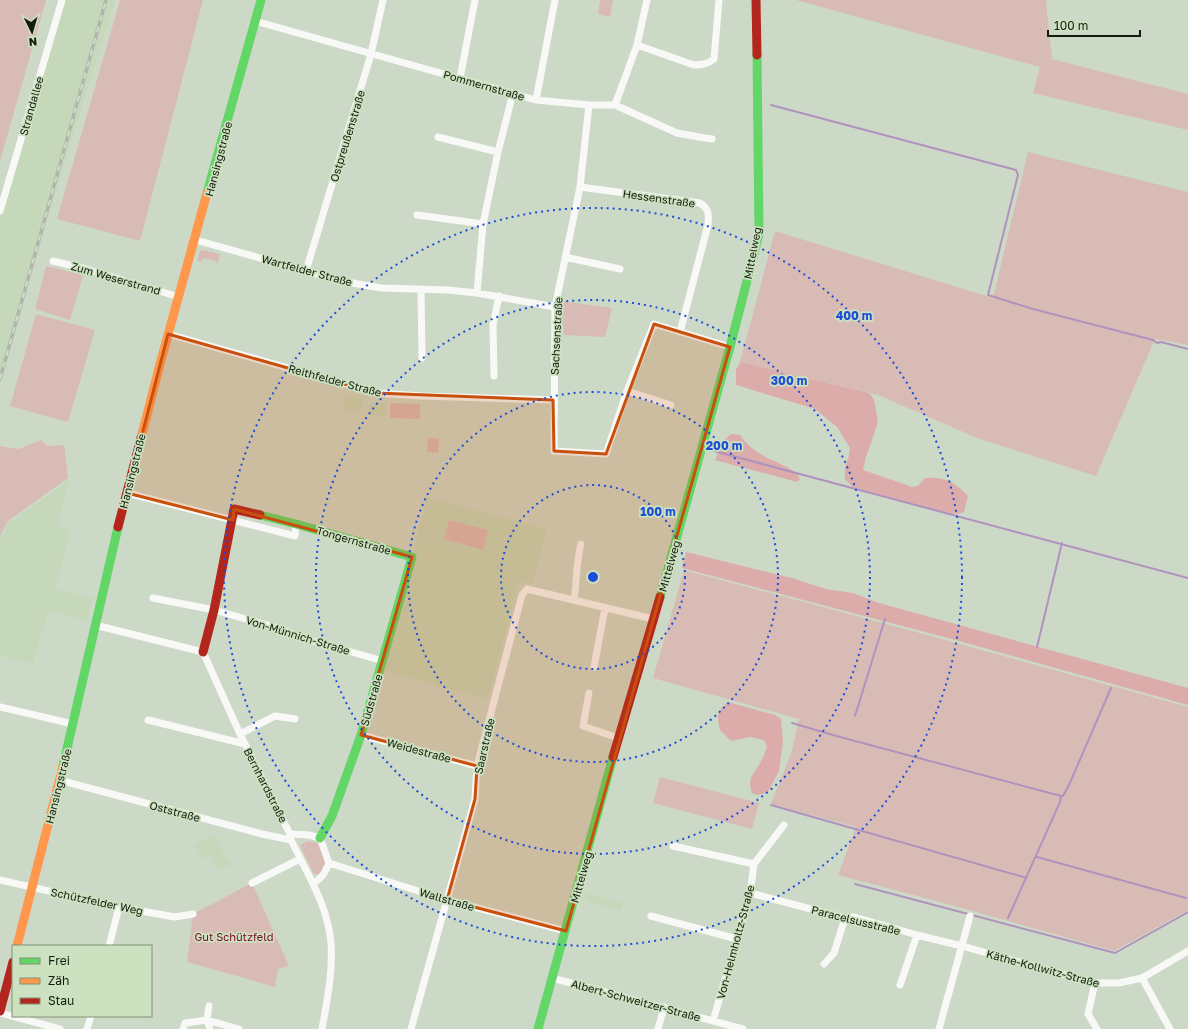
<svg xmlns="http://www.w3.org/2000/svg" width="1188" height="1029" viewBox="0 0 1188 1029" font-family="'Golos Text',sans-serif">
<rect width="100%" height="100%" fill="#cdd9c7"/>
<!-- built -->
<path fill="#c5d8ba" d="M63 0H115L50 210 0 386V216Z
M344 395 363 396 362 411H344Z
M369 403H387V415H369Z
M69 480 57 525 70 530 55 588 93 598 87 621 48 611 33 664 0 656V540L9 523Z
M427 497 547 529 532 584 519 581 488 699 382 671Z
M215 835 226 859 229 858 231 864 216 870 210 856 201 860 194 845Z
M586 893 623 903 621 910 585 900Z"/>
<!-- green -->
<path fill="#d9bbb5" d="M0 0H46L0 161Z
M120 0H203L140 241 57 219Z
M600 0H613L610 17 598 14Z
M796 0H1046L1052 59 1188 94V130L1033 93 1040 67Z
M1028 152 1188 192V345L1155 339 1096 476 977 438 878 395 740 362 775 231 993 298Z
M203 250 220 254 218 263 215 262V261L203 258 202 262 197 261 200 251Z
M46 266 83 275 70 320 35 309Z
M560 301 612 308 605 337 564 335Z
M36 314 95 330 68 422 10 406Z
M390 403 420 404V419L390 418Z
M428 438 439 439 438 453 427 452Z
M41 440 48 446 64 445 68 478 8 521 0 536V446L19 449Z
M449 520 488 530 483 550 444 539Z
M684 570 931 636 1188 707V910L1114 951 966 909 838 875 856 827 771 804 792 751 799 719 653 678Z
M660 777 759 803 752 829 653 803Z
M308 841 318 843 326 864 319 874H314L300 845Z
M252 883 289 966 278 969 275 987 187 962 193 914Z"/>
<!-- forest -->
<path fill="#dbaca9" d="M740 362 869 393 874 399 878 422 866 457 863 470 904 484 911 487 918 486 925 478C945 476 955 482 968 496L964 512 958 514 948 513 853 487 845 479V467L849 456 850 448 837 427 815 409 736 385V370Z
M731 434 740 435C748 447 759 454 772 460 781 465 795 468 800 479L797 482 715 460 724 440Z
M686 552 792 578 826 589 853 593 879 603 1188 688V705L959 641 682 568Z
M728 702 775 715 781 719 783 742 779 771 768 792 758 795 752 793C747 778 753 775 760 763 763 758 765 752 767 747L764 740 750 737 731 741 720 730C717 717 716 711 728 702Z"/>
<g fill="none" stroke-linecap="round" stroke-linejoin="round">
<!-- stream -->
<path stroke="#b092bf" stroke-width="2" d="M771 105 1016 170 1018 175 988 295 1033 309 1153 340 1157 343 1161 342 1188 349
M714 451 1188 578
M1037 647 1062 543
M855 716 885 619
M792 723 840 737 1061 796
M771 805 1027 878
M1037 857 1186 898
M855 884 1115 953 1188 912
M1008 918 1060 802 1061 796H1063L1069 785 1111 688"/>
<!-- street -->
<path stroke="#f8f9f7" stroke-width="7" d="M255 21 536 100 589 105H615L677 133 705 138 712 139
M637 45 694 65C702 65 708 64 714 59L719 0
M460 78 475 0
M536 100 555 0
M589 105 580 187 555 307 554 451 606 454 627 391 654 324 730 347
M615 105 637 45 647 0
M438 137 498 152
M580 187 700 203C709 209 709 214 708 225L680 332
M0 211 62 0
M417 215 483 224
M196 240 341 281 381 288 448 290 477 293 555 307
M565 257 620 269
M53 261 86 269 179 297
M306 271 371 54 383 0
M421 290 422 358
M477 293 483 224 498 152 513 93
M168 334 376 393 422 396 553 400
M494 376 493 325 499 296
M627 391 671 405
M127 493 295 536 296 524
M153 598 214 610 281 629 299 637 383 661
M574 600C577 581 576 562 581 544
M95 625 203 652 240 734 290 834 291 840C307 873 328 906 331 943 333 972 327 1001 322 1029
M594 667 605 608
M589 693 583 726 618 738
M0 707 73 724
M148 720 245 744
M240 734 275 716 295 719
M361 735 477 766
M59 780 262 834 291 840
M290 834 309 835 320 838 329 863C325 872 323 878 313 883
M673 846 754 864
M329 863 447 900 566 931
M0 880 119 907 175 917 193 914
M252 883 300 859
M750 893 845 918 854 917 917 935 962 946 1095 983H1119L1142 978 1188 951
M651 916 737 939
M109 946 119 907
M824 964 834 953 845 918
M552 978 743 1029
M1142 978 1170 1029
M1095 983 1088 1014 1097 1029
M900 985 917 935
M209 1006 207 1020 239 1029
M0 1013 60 1029
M713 1021 750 893 754 864 784 825
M87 1029 91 1016
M183 1029 185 1023 207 1020 210 1029
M411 1029 475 799 477 766 522 595 527 589 653 619
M658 1029 664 1007
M939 1029 970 916"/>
<!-- fast -->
<path stroke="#63d668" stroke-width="9" d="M207 193 261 0
M260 515 296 524 412 557 361 735 332 816 320 838
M660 597 730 347 759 234 757 55
M63 766 118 527
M538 1029 613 757"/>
<!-- slow -->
<path stroke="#ff974d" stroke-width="9" d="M141 438 160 364 207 193
M17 946 63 766"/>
<!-- jam -->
<path stroke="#b3261e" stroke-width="9" d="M756 0 757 55
M118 527 141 438
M203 652 214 610 234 509 260 515
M613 757 660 597
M0 1011 13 962"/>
<!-- rail casing -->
<g stroke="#b1b4af" stroke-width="3.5">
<path id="rail" d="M0 379 106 0"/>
</g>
<!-- rail -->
<use href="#rail" stroke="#cbe1bf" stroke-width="2" stroke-dasharray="6" stroke-linecap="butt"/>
</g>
<!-- marked area -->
<path fill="#c8500c" fill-opacity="0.2" stroke="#c8500c" stroke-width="3" stroke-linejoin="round" d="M654 324 730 347 566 931 447 900 475 799 477 766 361 735 412 557 234 509 233 520 127 493 168 334 376 393 553 400 554 451 606 454Z"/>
<!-- distance rings -->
<g fill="none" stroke="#1d4ed8" stroke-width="2" stroke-dasharray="2 4">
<circle cx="593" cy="577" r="92"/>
<circle cx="593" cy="577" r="185"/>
<circle cx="593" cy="577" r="277"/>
<circle cx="593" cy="577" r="369"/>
</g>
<g text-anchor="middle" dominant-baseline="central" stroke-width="3.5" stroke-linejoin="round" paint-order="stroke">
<!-- street labels -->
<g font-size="11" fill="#141b0f" stroke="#cbe1bf">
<text transform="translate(484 85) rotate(16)">Pommernstraße</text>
<text transform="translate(31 106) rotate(-74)">Strandallee</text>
<text transform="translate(347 136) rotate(-73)">Ostpreußenstraße</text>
<text transform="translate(218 159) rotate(-75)">Hansingstraße</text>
<text transform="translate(659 198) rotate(8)">Hessenstraße</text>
<text transform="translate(752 253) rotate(-79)">Mittelweg</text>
<text transform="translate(307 270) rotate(15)">Wartfelder Straße</text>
<text transform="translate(116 278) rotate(16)">Zum Weserstrand</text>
<text transform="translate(556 336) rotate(-87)">Sachsenstraße</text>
<text transform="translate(335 380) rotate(15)">Reithfelder Straße</text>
<text transform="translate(132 471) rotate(-76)">Hansingstraße</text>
<text transform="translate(354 540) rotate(16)">Tongernstraße</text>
<text transform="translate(669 566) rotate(-74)">Mittelweg</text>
<text transform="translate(298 635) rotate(17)">Von-Münnich-Straße</text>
<text transform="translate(371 700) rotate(-74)">Südstraße</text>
<text transform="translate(484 746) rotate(-77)">Saarstraße</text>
<text transform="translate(419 750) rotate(15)">Weidestraße</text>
<text transform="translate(266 785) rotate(63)">Bernhardstraße</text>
<text transform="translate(58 786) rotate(-76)">Hansingstraße</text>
<text transform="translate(175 811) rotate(15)">Oststraße</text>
<text transform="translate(581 877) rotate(-74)">Mittelweg</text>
<text transform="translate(447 899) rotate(16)">Wallstraße</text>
<text transform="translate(97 901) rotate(12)">Schützfelder Weg</text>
<text transform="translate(856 920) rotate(14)">Paracelsusstraße</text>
<text transform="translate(735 942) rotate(-75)">Von-Helmholtz-Straße</text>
<text transform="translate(1043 968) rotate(15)">Käthe-Kollwitz-Straße</text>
<text transform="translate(636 1000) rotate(15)">Albert-Schweitzer-Straße</text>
</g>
<!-- park labels -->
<g font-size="11" fill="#7c0829" stroke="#cbe1bf">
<text x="234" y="936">Gut Schützfeld</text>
</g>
</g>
<circle cx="593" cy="577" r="6" fill="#1d4ed8" stroke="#cbe1bf" stroke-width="2"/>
<g font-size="12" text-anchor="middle" font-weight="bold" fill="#1d4ed8" stroke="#cbe1bf" stroke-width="3.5" stroke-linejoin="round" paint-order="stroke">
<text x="854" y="320">400 m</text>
<text x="789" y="385">300 m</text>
<text x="724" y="450">200 m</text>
<text x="658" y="516">100 m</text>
</g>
<!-- legend -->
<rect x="12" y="945" width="140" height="72" fill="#cbe1bf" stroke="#829279"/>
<rect x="20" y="958" width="20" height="6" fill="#63d668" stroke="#829279"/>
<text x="48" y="965" font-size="12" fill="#141b0f">Frei</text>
<rect x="20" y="978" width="20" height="6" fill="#ff974d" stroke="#829279"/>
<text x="48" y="985" font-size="12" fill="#141b0f">Zäh</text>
<rect x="20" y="998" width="20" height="6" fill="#b3261e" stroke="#829279"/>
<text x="48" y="1005" font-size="12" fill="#141b0f">Stau</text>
<!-- north arrow -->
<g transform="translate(32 32) rotate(175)" stroke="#cbe1bf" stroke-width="3" paint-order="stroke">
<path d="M0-3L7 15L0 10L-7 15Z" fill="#141b0f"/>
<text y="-6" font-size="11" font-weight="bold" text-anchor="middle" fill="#141b0f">N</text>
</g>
<!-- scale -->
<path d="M1048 30v6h92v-6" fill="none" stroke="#141b0f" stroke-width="2"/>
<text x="1054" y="30" font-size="12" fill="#141b0f" stroke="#cbe1bf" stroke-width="3" paint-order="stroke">100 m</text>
</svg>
